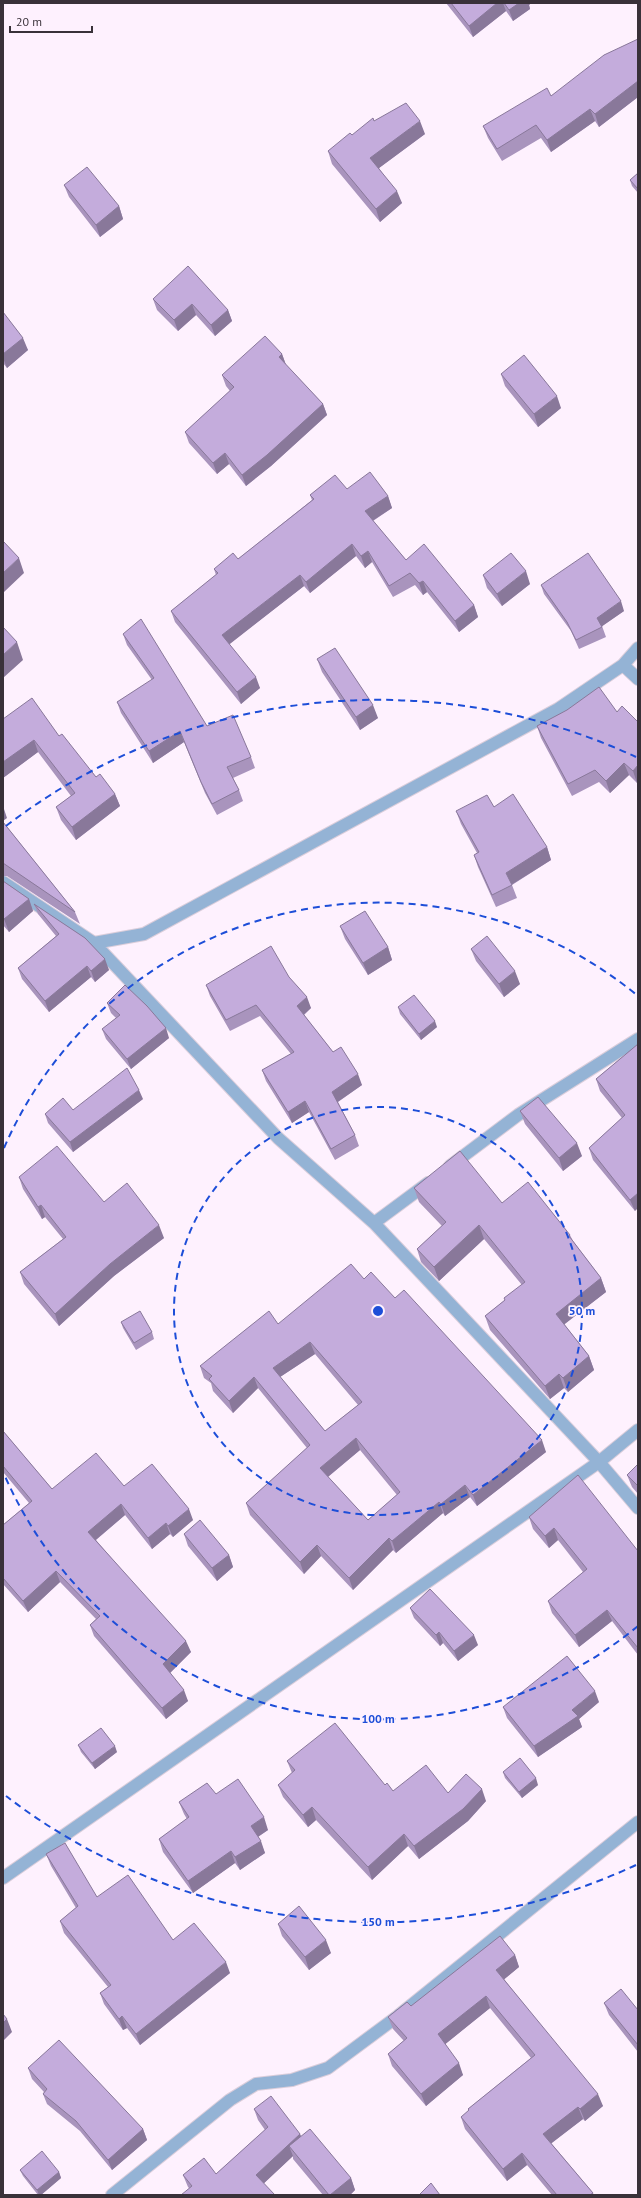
<svg xmlns="http://www.w3.org/2000/svg" width="641" height="2198" viewBox="0 0 641 2198" font-family="'PT Sans',sans-serif">
<rect width="100%" height="100%" fill="#fef1fe"/>
<g fill="none" stroke-linecap="round" stroke-linejoin="round">
<!-- street casing -->
<g stroke="#dbcedb" stroke-width="14">
<path id="street" d="M623 665 638 679
M3 882 94 943 144 934 558 709 623 665 638 648
M94 943 278 1138 374 1223 599 1462 638 1508
M450 1166 518 1115 638 1039
M374 1223 428 1183
M3 1878 599 1462 638 1430
M112 2195 230 2100 256 2084 292 2080 328 2068 398 2016 638 1822"/>
</g>
<!-- street -->
<use href="#street" stroke="#94b3d5" stroke-width="12"/>
</g>
<!-- wall -->
<path fill="#a994bd" fill-rule="evenodd" d="M446 3H531L529 5 530 9 513 21 506 11 473 37Z
M638 39V97L599 127 595 121 551 152 541 138 502 161 488 138 483 126 551 96Z
M374 121 425 134 379 168 402 203 380 222 332 164 328 151Z
M638 173V193L632 186 630 180Z
M64 185 119 206 123 219 100 237 69 197Z
M153 299 228 310 232 321 215 336 196 315 178 331 157 310Z
M3 312 28 350 7 368 3 363Z
M282 354 286 365 323 404 327 415 271 466 246 486 229 464 217 474 189 443 185 432 230 391 226 386 222 375Z
M501 374 561 408 538 427 505 386Z
M347 489 388 496 392 508 373 521 406 560 474 605 478 617 459 632 427 592 423 595 415 585 393 597 372 562 365 568 356 556 310 593 304 586 229 644 260 688 241 704 175 622 171 611 216 575 214 569 238 559 312 500 310 495Z
M483 575 530 584 502 606 487 588Z
M541 585 624 611 602 626 606 637 579 649 571 631 544 594Z
M123 634 207 726 251 757 255 768 233 778 239 790 243 801 217 815 205 793 184 742 153 763 121 713 117 702 152 680 127 645Z
M317 659 378 718 360 730 322 672Z
M617 712 638 722V781L637 783 629 775 610 793 599 782 572 796 541 738 537 726Z
M3 719 59 736 96 777 115 794 120 806 76 840 61 820 56 807 71 796 38 752 3 778Z
M494 807 547 847 551 860 512 885 517 898 496 907 478 867 474 855 477 853 461 824 456 811Z
M3 822 75 912 80 924 7 876H3Z
M3 881 29 899 33 911 9 932 3 925Z
M34 904 109 970 95 982 91 977 49 1012 22 979 18 968 56 936 38 914Z
M340 926 388 947 392 960 368 975 345 939Z
M471 949 520 984 504 997 476 961Z
M289 977 311 1008 304 1015 333 1052 362 1085 338 1102 355 1135 359 1146 335 1160 309 1112 292 1123 266 1081 262 1070 291 1054 260 1016 230 1031 210 996 206 985Z
M107 1003 169 1038 131 1069 106 1039 102 1029 116 1018 111 1013Z
M398 1007 437 1027 421 1040 400 1014Z
M638 1044 635 1211 593 1160 589 1148 622 1118 600 1091 596 1079Z
M143 1099 73 1152 48 1123 45 1114Z
M520 1111 582 1156 563 1171 525 1124Z
M19 1177 104 1202 164 1238 114 1276 59 1326 24 1284 20 1272 63 1239 45 1217 42 1219 23 1189Z
M414 1188 502 1203 570 1235 573 1241 601 1278 606 1292 564 1324 589 1356 594 1370 568 1392 564 1388 550 1399 490 1330 485 1316 505 1300 504 1298 522 1285 484 1239 439 1281 421 1262 417 1249 442 1226 419 1202Z
M364 1279 395 1298 546 1452 477 1506 470 1497 445 1516 443 1513 396 1553 393 1550 353 1590 321 1556 304 1574 250 1515 246 1503 307 1448 258 1388 233 1413 213 1391 211 1383 204 1378 200 1366 278 1324ZM315 1354 358 1405 325 1431 280 1377ZM360 1450 397 1495 368 1520 328 1477Z
M121 1322 152 1332 154 1339 136 1350 123 1328Z
M3 1431 52 1489 124 1486 193 1520 173 1537 170 1534 152 1549 125 1515 96 1540 191 1652 170 1673 188 1701 166 1719 94 1636 90 1625 96 1619 60 1582 28 1612 3 1584V1525L29 1503 3 1472Z
M638 1464V1494L632 1487 627 1475Z
M529 1517 638 1551V1655L612 1621 579 1647 552 1613 548 1601 583 1572 558 1540 549 1548 533 1529Z
M184 1534 229 1555 233 1567 217 1581 188 1546Z
M410 1608 478 1645 458 1661 443 1643 440 1646 414 1618Z
M599 1702 579 1719 582 1727 538 1757 507 1718 503 1707Z
M78 1745 117 1752 95 1769 81 1752Z
M287 1761 385 1785 393 1791 448 1793 486 1801 468 1821 419 1859 408 1846 372 1880 316 1820 308 1827 283 1797 278 1785 292 1773Z
M503 1772 538 1785 522 1798 505 1778Z
M216 1794 268 1830 258 1837 265 1853 240 1870 235 1863 193 1893 163 1852 159 1839 187 1819 184 1814 179 1802Z
M46 1854 97 1897 173 1940 230 1973 140 2045 127 2028 123 2030 104 2004 100 1993 108 1987 64 1933 60 1921 76 1908 51 1866Z
M278 1924 331 1953 309 1970 282 1936Z
M515 1955 519 1967 504 1979 603 2106 585 2121 583 2119 551 2143 593 2193 594 2195H552L527 2165 507 2181 465 2129 461 2117 469 2111 468 2109 531 2058 490 2008 445 2044 463 2075 426 2106 392 2066 388 2054 404 2041 393 2029 388 2017Z
M604 2003 638 2010V2052L609 2015Z
M28 2068 143 2129 147 2140 112 2170 80 2131 47 2104 43 2094 44 2092 32 2079Z
M254 2109 300 2134 301 2136 351 2178 355 2190 350 2195H323L293 2159V2156L264 2183 189 2188 188 2187 183 2175 216 2174 265 2130 258 2120Z
M20 2170 59 2172 61 2178 41 2195H38L23 2176Z"/>
<!-- shaded-wall -->
<path fill="#89789a" d="M497 3H503L506 11 473 37 469 26Z
M519 3H531L529 5 530 9 513 21 509 10Z
M638 81V97L599 127 595 114Z
M590 109 595 121 551 152 547 140Z
M420 121 425 134 375 171 370 158Z
M397 191 402 203 380 222 376 209Z
M119 206 123 219 100 237 96 225Z
M192 304 196 315 178 331 174 320Z
M228 310 232 321 215 336 211 325Z
M23 338 28 350 7 368 3 358V354Z
M282 354 286 365 279 357Z
M557 396 561 408 538 427 534 414Z
M323 404 327 415 271 466 246 486 242 475Z
M225 453 229 464 217 474 213 463Z
M388 496 392 508 369 523 365 511Z
M352 544 356 556 310 593 306 582Z
M368 551 372 562 365 568 361 556Z
M19 558 24 573 4 592 3 590V573Z
M526 571 530 584 502 606 497 594Z
M300 575 304 586 226 647 222 635Z
M423 581 427 592 423 595 419 583Z
M621 601 624 611 601 627 597 618Z
M474 605 478 617 459 632 455 621Z
M17 642 23 660 3 678V655Z
M256 677 260 688 241 704 237 692Z
M373 705 378 718 360 730 356 717Z
M180 731 184 742 153 763 149 751Z
M34 740 38 752 3 778V762Z
M624 763 629 775 610 793 606 781Z
M638 765V781L637 783 633 771Z
M115 794 120 806 76 840 72 827Z
M3 806 7 818 3 821Z
M547 847 551 860 511 885 506 873Z
M29 899 33 911 9 932 4 919Z
M388 947 392 960 368 975 363 963Z
M105 959 109 970 95 982 91 971Z
M87 966 91 977 49 1012 45 1001Z
M515 971 520 984 504 997 499 984Z
M307 997 311 1008 301 1017 297 1006Z
M435 1021 437 1027 421 1040 419 1034Z
M166 1028 169 1038 131 1069 127 1059Z
M358 1074 362 1085 336 1103 332 1092Z
M139 1090 143 1099 73 1152 70 1142Z
M305 1101 309 1112 292 1123 288 1112Z
M577 1143 582 1156 563 1171 559 1158Z
M638 1193V1208L635 1211 630 1200Z
M41 1205 45 1217 42 1219 38 1207Z
M159 1225 164 1238 114 1276 59 1326 55 1314 110 1264Z
M479 1225 484 1239 439 1281 434 1267Z
M601 1278 606 1292 561 1327 556 1314Z
M310 1342 315 1354 277 1379 273 1368Z
M589 1356 594 1370 568 1392 563 1378Z
M559 1374 564 1388 550 1399 545 1386Z
M254 1377 258 1388 233 1413 229 1401Z
M356 1438 360 1450 324 1480 320 1468Z
M542 1440 546 1452 477 1506 473 1495Z
M465 1485 470 1497 445 1516 441 1504Z
M439 1502 443 1513 396 1553 392 1541Z
M121 1504 125 1515 92 1543 88 1532Z
M189 1509 193 1520 173 1537 168 1526Z
M166 1523 170 1534 152 1549 148 1538Z
M554 1528 558 1540 549 1548 545 1536Z
M389 1538 393 1550 353 1590 349 1578Z
M317 1545 321 1556 304 1574 300 1562Z
M229 1555 233 1567 217 1581 212 1568Z
M56 1571 60 1582 28 1612 23 1601Z
M607 1610 612 1621 579 1647 575 1635Z
M439 1632 443 1643 440 1646 436 1635Z
M474 1635 478 1645 458 1661 454 1651Z
M186 1641 191 1652 167 1676 163 1664Z
M184 1690 188 1701 166 1719 162 1708Z
M595 1691 599 1702 579 1719 582 1727 538 1757 534 1746 572 1710Z
M115 1746 117 1752 95 1769 92 1763Z
M536 1778 538 1785 522 1798 519 1792Z
M482 1789 486 1801 468 1821 419 1859 414 1846Z
M312 1807 316 1820 308 1827 303 1815Z
M264 1817 268 1830 256 1838 251 1826Z
M404 1834 408 1846 372 1880 368 1867Z
M261 1841 265 1853 240 1870 235 1857Z
M231 1851 235 1863 193 1893 188 1881Z
M326 1940 331 1953 309 1970 305 1957Z
M515 1955 519 1967 501 1982 496 1970Z
M226 1962 230 1973 140 2045 136 2034Z
M486 1996 490 2008 443 2046 438 2034Z
M122 2016 127 2028 123 2030 119 2019Z
M7 2019 12 2032 3 2041V2023Z
M459 2063 463 2075 426 2106 421 2094Z
M598 2094 603 2106 585 2121 580 2109Z
M578 2107 583 2119 548 2146 543 2134Z
M143 2129 147 2140 112 2170 108 2160Z
M300 2134 304 2145 289 2146 293 2156 260 2187 256 2175Z
M522 2153 527 2165 507 2181 503 2169Z
M59 2172 61 2178 41 2195H39L37 2190Z
M351 2178 355 2190 350 2195H330Z"/>
<!-- building -->
<path fill="#c4acdc" stroke="#89789a" fill-rule="evenodd" d="M451 3H497L469 26Z
M504 3H519L509 10Z
M638 39V81L595 114 590 109 547 140 536 125 497 149 483 126 547 88 551 96 604 55Z
M406 103 420 121 370 158 397 191 376 209 328 151 350 133 352 135 373 118 374 121Z
M87 167 119 206 96 225 64 185Z
M638 173V189L630 180Z
M188 266 228 310 211 325 192 304 174 320 153 299Z
M3 312 23 338 3 354Z
M265 336 282 354 279 357 323 404 267 455 242 475 225 453 213 463 185 432 234 387 222 375Z
M524 355 557 396 534 414 501 374Z
M370 472 388 496 365 511 406 560 424 544 474 605 455 621 423 581 419 583 410 573 389 586 368 551 361 556 352 544 306 582 300 575 222 635 256 677 237 692 171 611 218 573 214 569 233 553 238 559 314 499 310 495 335 475 347 489Z
M3 541 19 558 3 573Z
M511 553 526 571 497 594 483 575Z
M588 553 621 601 597 618 602 627 576 640 567 622 541 585Z
M141 619 207 726 233 715 251 757 227 767 239 790 212 804 201 782 180 731 149 751 117 702 154 678 123 634Z
M3 627 17 642 3 655Z
M335 648 373 705 356 717 317 659Z
M599 687 617 712 622 706 638 722V765L633 771 624 763 606 781 595 770 568 784 537 726 567 710Z
M32 698 59 736 62 734 96 777 100 774 115 794 72 827 56 807 75 793 34 740 3 762V719Z
M513 794 547 847 506 873 512 885 492 895 474 855 479 852 456 811 487 795 494 807Z
M3 822 75 912 3 863Z
M3 881 29 899 4 919 3 918Z
M34 904 85 938 105 959 91 971 87 966 45 1001 18 968 59 934Z
M365 911 388 947 363 963 340 926Z
M487 936 515 971 499 984 471 949Z
M271 946 289 977 307 997 297 1006 333 1052 341 1047 358 1074 332 1092 355 1135 331 1149 305 1101 288 1112 262 1070 294 1052 256 1005 226 1020 206 985Z
M125 985 147 1006 166 1028 127 1059 102 1029 120 1015 107 1003Z
M414 995 435 1021 419 1034 398 1007Z
M638 1044V1193L630 1200 589 1148 625 1115 596 1079Z
M127 1068 139 1090 70 1142 45 1114 63 1098 73 1110Z
M538 1097 577 1143 559 1158 520 1111Z
M57 1146 104 1202 127 1183 159 1225 110 1264 55 1314 20 1272 66 1237 41 1205 38 1207 19 1177Z
M460 1151 502 1203 528 1182 570 1235 569 1236 601 1278 556 1314 589 1356 563 1378 559 1374 545 1386 485 1316 505 1300 504 1298 525 1282 479 1225 434 1267 417 1249 446 1222 414 1188Z
M351 1264 364 1279 371 1272 395 1298 404 1290 542 1440 473 1495 465 1485 441 1504 439 1502 392 1541 389 1538 349 1578 317 1545 300 1562 246 1503 310 1445 254 1377 229 1401 209 1379 212 1376 200 1366 269 1311 278 1324ZM310 1342 362 1402 325 1431 273 1368ZM356 1438 400 1492 368 1520 320 1468Z
M140 1311 152 1332 134 1343 121 1322Z
M3 1431 52 1489 96 1453 124 1486 152 1464 189 1509 168 1526 166 1523 148 1538 121 1504 88 1532 186 1641 163 1664 184 1690 162 1708 90 1625 100 1616 56 1571 23 1601 3 1578V1525L32 1501 3 1466Z
M638 1464V1486L627 1475Z
M578 1475 638 1551V1648L607 1610 575 1635 548 1601 587 1569 554 1528 545 1536 529 1517Z
M200 1520 229 1555 212 1568 184 1534Z
M430 1589 474 1635 454 1651 439 1632 436 1635 410 1608Z
M567 1656 595 1691 572 1710 578 1716 534 1746 503 1707Z
M335 1723 385 1785 387 1783 393 1791 426 1765 448 1793 466 1774 482 1789 463 1809 414 1846 404 1834 368 1867 312 1807 303 1815 278 1785 295 1770 287 1761Z
M101 1728 115 1746 92 1763 78 1745Z
M520 1758 536 1778 519 1792 503 1772Z
M238 1779 264 1817 251 1826 261 1841 235 1857 231 1851 188 1881 159 1839 189 1817 179 1802 207 1783 216 1794Z
M65 1843 97 1897 128 1875 173 1940 194 1923 226 1962 136 2034 122 2016 119 2019 100 1993 111 1985 60 1921 78 1906 46 1854Z
M299 1906 326 1940 305 1957 278 1924Z
M500 1936 515 1955 496 1970 598 2094 580 2109 578 2107 543 2134 593 2193 590 2195H557L522 2153 503 2169 461 2117 469 2110 468 2109 535 2055 486 1996 438 2034 459 2063 421 2094 388 2054 407 2038 388 2017 407 2002 411 2006Z
M621 1989 638 2010V2045L604 2003Z
M3 2014 7 2019 3 2023Z
M59 2040 143 2129 108 2160 76 2121 43 2094 47 2089 28 2068Z
M271 2096 300 2134 256 2175 275 2195H181L192 2186 183 2175 204 2158 216 2174 268 2127 254 2109Z
M310 2129 351 2178 330 2195H329L289 2146Z
M42 2151 59 2172 37 2190 20 2170Z
M431 2183 440 2195H419Z"/>
<!-- distance rings -->
<g fill="none" stroke="#1d4ed8" stroke-width="2" stroke-dasharray="7 5">
<circle cx="378" cy="1311" r="204"/>
<path d="M638 1626A408 408 0 0 1 4 1474M4 1148A408 408 0 0 1 638 996"/>
<path d="M636 1865A611 611 0 0 1 6 1796M6 826A611 611 0 0 1 636 757"/>
</g>
<circle cx="378" cy="1311" r="6" fill="#1d4ed8" stroke="#fef1fe" stroke-width="2"/>
<g font-size="12" text-anchor="middle" font-weight="bold" fill="#1d4ed8" stroke="#fef1fe" stroke-width="3.5" stroke-linejoin="round" paint-order="stroke">
<text x="582" y="1315">50 m</text>
<text x="378" y="1723">100 m</text>
<text x="378" y="1926">150 m</text>
</g>
<!-- border -->
<rect width="641" height="2198" fill="none" stroke="#393139" stroke-width="8"/>
<!-- scale -->
<path d="M10 26v6h82v-6" fill="none" stroke="#393139" stroke-width="2"/>
<text x="16" y="26" font-size="12" fill="#393139" stroke="#fef1fe" stroke-width="3" paint-order="stroke">20 m</text>
</svg>
